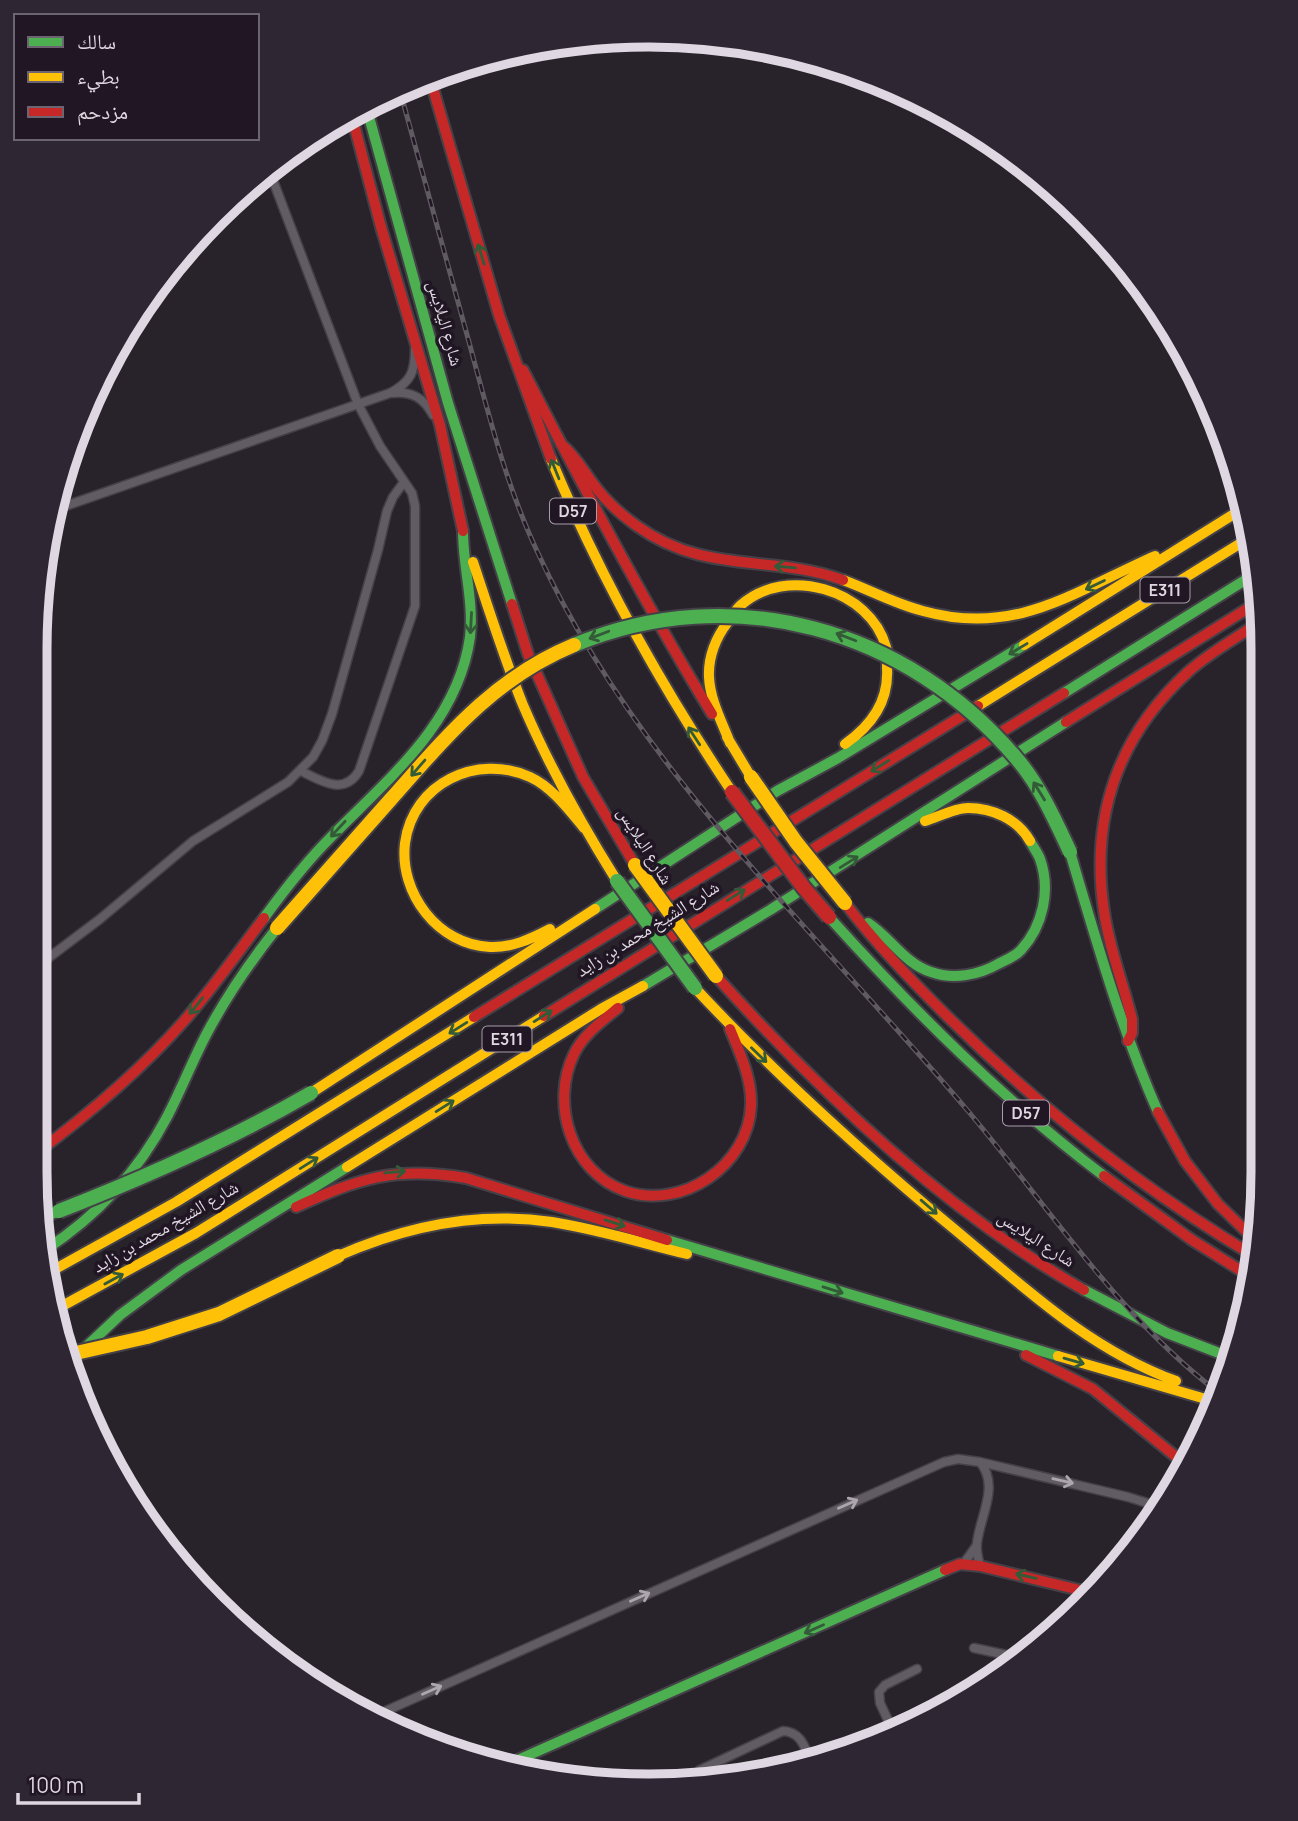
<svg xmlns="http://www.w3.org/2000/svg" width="1298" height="1821" viewBox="0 0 1298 1821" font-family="Manrope,'Noto Naskh Arabic',sans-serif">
<rect width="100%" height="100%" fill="#28222a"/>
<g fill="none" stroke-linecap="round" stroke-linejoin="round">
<!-- street casing -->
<g stroke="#444047" stroke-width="11">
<path id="street" d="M269 170 358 404 380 446 412 493 415 506V606L359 771C344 796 321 781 301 771
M393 393C412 391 424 398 433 415
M54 510 390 393C411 382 415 372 415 349
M35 968 100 919 193 841 288 782 313 757 322 741 332 714 378 550 387 511 393 497 404 482
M964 1563 977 1545
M980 1566C978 1558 976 1551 977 1543 980 1516 1000 1486 980 1462
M974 1648 1016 1657
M370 1718 944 1462 958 1459 980 1462 1128 1497 1160 1507
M894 1733 880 1703 879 1692 885 1685 917 1669
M578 1773 581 1781
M693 1781 700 1770 783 1731C800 1732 804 1745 810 1759"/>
</g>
<!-- fast casing -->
<g stroke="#444047" stroke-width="14">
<path id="fast" d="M366 106 448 403 512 604
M1064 693 1258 572
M1070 852C1096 940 1121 1028 1158 1112
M595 909 777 791 838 758 1024 645
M829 917C914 1011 1003 1100 1104 1176
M264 918C285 889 307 861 332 836 389 778 458 723 470 637 474 601 463 567 463 531
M868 923C890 937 905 964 931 972 953 980 979 975 998 964 1006 960 1016 956 1021 950 1043 926 1051 890 1040 859 1038 853 1033 847 1030 841
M643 986 770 910 1066 722
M41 1218 59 1211
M667 1240 1058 1356
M45 1250C97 1216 138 1172 167 1117 181 1090 192 1062 206 1035 226 997 250 962 277 928
M1084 1290 1167 1333 1232 1358
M70 1362 120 1315 181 1270 347 1167
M511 1763 945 1570"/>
</g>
<!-- slow casing -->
<g stroke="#444047" stroke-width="14">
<path id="slow" d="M551 459C600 577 661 686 732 792
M473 562C489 610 504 658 523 705 549 766 582 825 617 881
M843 580C870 590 895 604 923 611 1016 637 1073 592 1155 556
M1024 645 1242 509
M978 706 1249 538
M727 737 751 777
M730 743C722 722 710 700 709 677 708 657 716 637 728 622 732 617 736 609 741 605 786 565 870 589 886 647 888 653 887 662 887 668 889 701 871 726 845 744
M925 821C938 817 955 808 968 808 992 808 1018 819 1030 841
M550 929C531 939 511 948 490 947 438 945 399 893 405 843 413 783 477 753 530 777 552 787 569 810 584 828
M695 988C777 1076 866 1156 959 1233 1027 1290 1091 1350 1176 1381
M311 1093 595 909
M347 1167 601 1009 643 986
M338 1256C406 1226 477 1211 552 1222 597 1229 642 1243 687 1254
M48 1273 176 1202 474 1017
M53 1311 196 1233 544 1016
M1058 1356 1216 1402"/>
</g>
<!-- jam casing -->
<g stroke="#444047" stroke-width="14">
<path id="jam" d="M430 78 499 315 551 459
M351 113 381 227 440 425 463 531
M523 370C583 487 644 602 712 714
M561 444C577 457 585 474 598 490 609 504 623 516 637 526 705 575 770 554 843 580
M512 604 528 654 583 777 635 865
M1066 722 1258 602
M845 903C876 944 912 981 948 1017 1041 1109 1142 1189 1254 1256
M716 976C820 1092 948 1213 1084 1290
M618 1008C602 1021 583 1035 574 1054 550 1103 571 1172 625 1191 682 1211 749 1165 751 1105 752 1079 740 1053 730 1029
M544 1016 1064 693
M474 1017 978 706
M1128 1041 1132 1033V1019C1123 983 1109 948 1104 911 1090 817 1118 736 1188 672 1209 653 1235 639 1258 623
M1158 1112 1185 1161 1218 1204 1257 1242
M35 1154C89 1114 140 1071 184 1021 213 988 238 952 264 918
M1104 1176 1192 1240 1251 1277
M296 1207C360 1178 395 1166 466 1178L667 1240
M1026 1355 1093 1389 1186 1465
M945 1570 960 1564 980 1566 1092 1593"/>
</g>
<!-- street -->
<use href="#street" stroke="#615b63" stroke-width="8"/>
<!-- fast -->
<use href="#fast" stroke="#4caf50" stroke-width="10"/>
<!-- slow -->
<use href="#slow" stroke="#ffc107" stroke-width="10"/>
<!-- jam -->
<use href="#jam" stroke="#c62828" stroke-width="10"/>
<!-- rail casing -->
<g stroke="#5f5a61" stroke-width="5">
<path id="rail" d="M400 91C423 174 446 258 469 342 488 412 506 485 537 551 636 768 817 932 968 1111 1049 1207 1118 1316 1219 1393"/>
</g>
<!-- rail -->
<use href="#rail" stroke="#201624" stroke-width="2.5" stroke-dasharray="8" stroke-linecap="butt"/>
<!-- fast-bridge casing -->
<g stroke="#444047" stroke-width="18" stroke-linecap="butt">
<path id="fast-bridge" d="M574 645C733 579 908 629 1017 759 1040 786 1055 820 1070 852
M617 881 695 988
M59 1211C146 1177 230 1140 311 1093"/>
</g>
<!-- slow-bridge casing -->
<g stroke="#444047" stroke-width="18" stroke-linecap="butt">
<path id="slow-bridge" d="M751 777 796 842 845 903
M635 865 716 976
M277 928C315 885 353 842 391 799 447 736 494 678 574 645
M67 1355 147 1337 219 1314 338 1256"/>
</g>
<!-- jam-bridge casing -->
<g stroke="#444047" stroke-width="18" stroke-linecap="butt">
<path id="jam-bridge" d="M732 792 804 888 829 917"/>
</g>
<!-- fast-bridge -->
<use href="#fast-bridge" stroke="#4caf50" stroke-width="14"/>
<!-- slow-bridge -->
<use href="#slow-bridge" stroke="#ffc107" stroke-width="14"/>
<!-- jam-bridge -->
<use href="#jam-bridge" stroke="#c62828" stroke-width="14"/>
</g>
<!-- one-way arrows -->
<defs><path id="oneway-shaft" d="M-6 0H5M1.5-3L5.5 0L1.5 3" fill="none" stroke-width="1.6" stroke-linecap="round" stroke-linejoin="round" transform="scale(1.75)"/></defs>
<g stroke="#345b38">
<use href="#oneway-shaft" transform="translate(481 254) rotate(-107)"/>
<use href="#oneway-shaft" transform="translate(555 469) rotate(-112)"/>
<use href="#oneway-shaft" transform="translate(785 567) rotate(-175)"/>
<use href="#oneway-shaft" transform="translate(1095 585) rotate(154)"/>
<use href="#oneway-shaft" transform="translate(471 623) rotate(93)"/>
<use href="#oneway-shaft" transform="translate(599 635) rotate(159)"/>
<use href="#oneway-shaft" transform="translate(846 637) rotate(-159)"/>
<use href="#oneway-shaft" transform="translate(1018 649) rotate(149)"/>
<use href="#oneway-shaft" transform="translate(694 736) rotate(-123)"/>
<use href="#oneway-shaft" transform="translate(880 766) rotate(148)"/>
<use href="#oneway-shaft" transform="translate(418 768) rotate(131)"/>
<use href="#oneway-shaft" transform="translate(1039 791) rotate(-122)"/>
<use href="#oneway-shaft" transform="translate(338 829) rotate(133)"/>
<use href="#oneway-shaft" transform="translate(849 862) rotate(-32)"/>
<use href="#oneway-shaft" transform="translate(736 895) rotate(-32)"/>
<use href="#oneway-shaft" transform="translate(196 1006) rotate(129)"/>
<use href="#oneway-shaft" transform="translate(543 1016) rotate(-32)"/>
<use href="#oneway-shaft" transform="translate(458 1028) rotate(148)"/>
<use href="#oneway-shaft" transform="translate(759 1055) rotate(44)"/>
<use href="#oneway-shaft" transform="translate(445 1106) rotate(-32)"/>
<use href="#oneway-shaft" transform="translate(309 1163) rotate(-32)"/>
<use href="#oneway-shaft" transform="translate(395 1172) rotate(-5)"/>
<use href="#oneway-shaft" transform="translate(929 1207) rotate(41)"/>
<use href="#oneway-shaft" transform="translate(615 1223) rotate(17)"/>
<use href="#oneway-shaft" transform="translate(114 1279) rotate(-29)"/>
<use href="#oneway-shaft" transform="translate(833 1290) rotate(17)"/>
<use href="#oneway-shaft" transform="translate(1074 1361) rotate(16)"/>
<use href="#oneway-shaft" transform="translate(1026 1576) rotate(-167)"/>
<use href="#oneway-shaft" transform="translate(814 1629) rotate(156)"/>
</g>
<g stroke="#ada6af">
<use href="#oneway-shaft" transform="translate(1063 1481) rotate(13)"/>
<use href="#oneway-shaft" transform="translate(848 1504) rotate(-24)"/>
<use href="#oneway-shaft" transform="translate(640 1597) rotate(-24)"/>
<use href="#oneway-shaft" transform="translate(432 1690) rotate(-24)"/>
</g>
<g text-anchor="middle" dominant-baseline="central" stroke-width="7" stroke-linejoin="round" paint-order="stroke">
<!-- shield labels -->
<g fill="#201624" stroke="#a69ea9" stroke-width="2">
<rect x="550" y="498.5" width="46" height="25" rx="5"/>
<rect x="1140.5" y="577.5" width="49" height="25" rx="5"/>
<rect x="482.5" y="1026.5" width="49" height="25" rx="5"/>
<rect x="1003" y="1100.5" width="46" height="25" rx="5"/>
</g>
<g font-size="16" font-weight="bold" fill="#dfd8e2">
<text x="573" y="511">D57</text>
<text x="1165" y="590">E311</text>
<text x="507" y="1039">E311</text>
<text x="1026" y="1113">D57</text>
</g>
<!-- street labels -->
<g font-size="18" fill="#dfd8e2" stroke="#201624">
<text transform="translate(446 323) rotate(74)">شارع اليلايس</text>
<text transform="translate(646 845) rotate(58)">شارع اليلايس</text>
<text transform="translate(647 928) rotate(-32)">شارع الشيخ محمد بن زايد</text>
<text transform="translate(165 1226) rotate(-30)">شارع الشيخ محمد بن زايد</text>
<text transform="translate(1037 1238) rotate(33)">شارع اليلايس</text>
</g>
</g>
<!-- crop -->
<path d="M0 0H1298V1821H0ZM649 47H649A602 602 0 0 1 1251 649V1172A602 602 0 0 1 649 1774H649A602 602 0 0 1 47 1172V649A602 602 0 0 1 649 47Z" fill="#2f2633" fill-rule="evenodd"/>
<path fill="none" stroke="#dfd8e2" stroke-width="9" d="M649 47H649A602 602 0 0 1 1251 649V1172A602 602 0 0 1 649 1774H649A602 602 0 0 1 47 1172V649A602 602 0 0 1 649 47Z"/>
<!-- legend -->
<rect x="14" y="14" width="245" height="126" fill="#201624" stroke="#6c6470" stroke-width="2"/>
<rect x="28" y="37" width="35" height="10" fill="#4caf50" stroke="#6c6470" stroke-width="2"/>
<text x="77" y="49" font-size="21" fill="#dfd8e2">سالك</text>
<rect x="28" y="72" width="35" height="10" fill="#ffc107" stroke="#6c6470" stroke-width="2"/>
<text x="77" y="84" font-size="21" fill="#dfd8e2">بطيء</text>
<rect x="28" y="107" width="35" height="10" fill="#c62828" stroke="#6c6470" stroke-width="2"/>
<text x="77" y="119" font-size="21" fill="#dfd8e2">مزدحم</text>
<!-- scale -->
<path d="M18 1793v10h121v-10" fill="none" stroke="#dfd8e2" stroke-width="3.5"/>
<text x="28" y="1793" font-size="21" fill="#dfd8e2" stroke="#201624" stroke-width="5" paint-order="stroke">100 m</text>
</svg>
